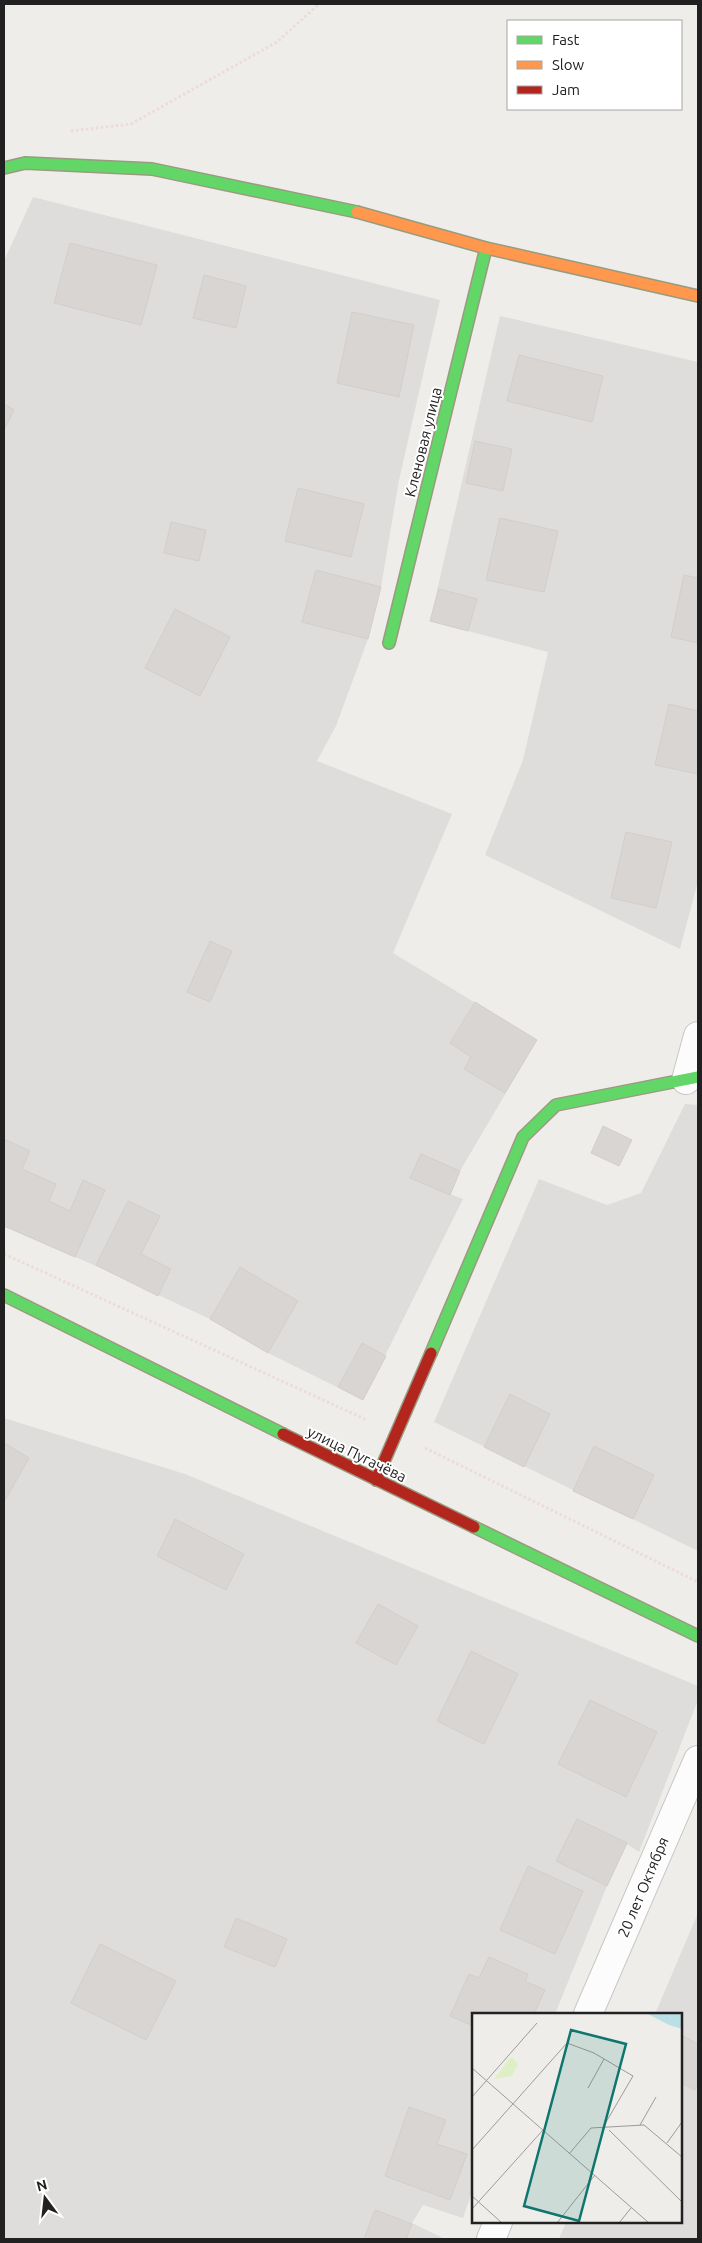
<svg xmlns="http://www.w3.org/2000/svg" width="702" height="2243" viewBox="0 0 702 2243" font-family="Ubuntu,sans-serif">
<rect width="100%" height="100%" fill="#efedea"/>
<!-- residential -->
<path fill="#dedddb" d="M33 197 440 300 399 480 381 587 368 639 336 726 317 761 452 814 393 953 537 1040 460 1171 450 1194 463 1199 363 1400 268 1353 210 1319 96 1266 4 1226V261Z
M500 316 698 362V881L680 949 485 855 523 760 548 652 430 621Z
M685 1104 698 1105V1551L434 1422 539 1179 607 1205 641 1193Z
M4 1418 185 1474 698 1686V1700L639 1852 627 1844 607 1886 555 2014H473V2189L463 2218 423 2205 412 2223 445 2239H4Z
M698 1913V2239H559L566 2222H681V2014H655Z"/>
<!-- building -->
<path fill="#d8d5d2" stroke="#d3cecb" d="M70 243 157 265 141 325 54 303Z
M204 275 246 286 236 328 193 318Z
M352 312 414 325 399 397 337 383Z
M519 355 603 376 592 422 507 401Z
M4 404 14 410 4 430Z
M475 441 512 449 503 491 466 483Z
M298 488 364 504 351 557 285 541Z
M500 518 558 531 544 592 486 580Z
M171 522 206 530 199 561 164 553Z
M316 570 381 587 368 639 302 622Z
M684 575 698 578V643L671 637Z
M439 589 477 599 468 631 430 621Z
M175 609 230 637 200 696 145 668Z
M669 704 698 711V774L655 765Z
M626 832 672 842 656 908 611 898Z
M210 941 232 951 210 1002 187 992Z
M475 1002 537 1040 505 1093 464 1069 471 1057 450 1043Z
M603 1126 632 1140 619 1166 591 1153Z
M4 1139 30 1151 22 1169 56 1184 49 1201 70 1211 83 1180 105 1190 75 1257 4 1226Z
M421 1154 460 1171 450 1195 410 1178Z
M128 1201 160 1216 141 1254 171 1269 158 1296 96 1265Z
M240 1267 298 1301 268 1353 210 1319Z
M362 1343 386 1356 363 1400 338 1387Z
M510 1394 550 1414 524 1467 484 1447Z
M4 1443 29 1458 4 1502Z
M594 1446 654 1475 633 1519 573 1491Z
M175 1519 244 1554 226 1590 157 1556Z
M378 1604 418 1626 396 1665 356 1643Z
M471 1651 518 1674 484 1744 437 1721Z
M590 1700 657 1732 626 1797 558 1764Z
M577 1819 627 1843 607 1886 556 1861Z
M528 1866 583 1891 555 1954 500 1930Z
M236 1918 287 1939 275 1967 224 1947Z
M100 1944 176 1981 146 2040 71 2003Z
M489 1957 528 1974 525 1981 545 1990 534 2014H473V2026L450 2016 469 1974 479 1978Z
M683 2036 698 2044V2084L695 2090 681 2083V2041Z
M409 2107 446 2120 437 2144 467 2154 450 2200 385 2176Z
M375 2210 412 2224 406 2239H364Z"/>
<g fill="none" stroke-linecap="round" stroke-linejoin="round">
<!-- street casing -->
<g stroke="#c8c7c6" stroke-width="30">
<path id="street" d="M686 1080 698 1036
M588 2014 698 1760
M491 2239 498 2222"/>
</g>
<!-- fast casing -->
<g stroke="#9a9a80" stroke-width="14">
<path id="fast" d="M4 168 25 163 152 169 357 212
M389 643 486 248
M4 1295 283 1434
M431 1353 523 1137 556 1105 698 1077
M474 1527 698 1636"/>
</g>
<!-- slow casing -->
<g stroke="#9a9a80" stroke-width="14">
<path id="slow" d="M357 212 486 248 698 296"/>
</g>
<!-- jam casing -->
<g stroke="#9a9a80" stroke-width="14">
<path id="jam" d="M283 1434 474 1527
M376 1480 431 1353"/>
</g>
<!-- path -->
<path stroke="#ecdbda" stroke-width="3" stroke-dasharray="2.5 2.5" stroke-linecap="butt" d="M71 131 131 124 277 42 319 4
M4 1254 367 1420
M425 1448 698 1582"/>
<!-- street -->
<use href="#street" stroke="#fdfcfc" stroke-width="28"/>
<!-- fast -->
<use href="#fast" stroke="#63d668" stroke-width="11"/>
<!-- slow -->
<use href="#slow" stroke="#ff974d" stroke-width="11"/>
<!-- jam -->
<use href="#jam" stroke="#b3261e" stroke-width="11"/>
</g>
<g text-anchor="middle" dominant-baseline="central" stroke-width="4" stroke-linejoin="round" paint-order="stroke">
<!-- street labels -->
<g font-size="15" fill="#212121" stroke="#fff">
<text transform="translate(423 442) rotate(-76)">Кленовая улица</text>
<text transform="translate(357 1454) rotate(26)">улица Пугачёва</text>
<text transform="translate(643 1887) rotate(-67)">20 лет Октября</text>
</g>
</g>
<!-- overview -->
<g transform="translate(472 2013)">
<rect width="210" height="210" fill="#efedea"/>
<path d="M39 44 46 51 40 63 22 66Z" fill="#deefc6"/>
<path d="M174 0H210V16L197 12Z" fill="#bae0e5"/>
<path fill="none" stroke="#9d9b9a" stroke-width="1" d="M0 55 177 210M116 75 132 46M0 84 65 10M168 112 184 84M137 117 210 189M195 130 210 109M0 137 95 30 122 40 161 63 130 116M97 141 119 115 172 112 210 144M0 183 30 210M0 196 71 117M85 210 123 162M147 210 159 195"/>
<path fill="#0f766e" fill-opacity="0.15" stroke="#0f766e" stroke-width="2.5" d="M99 17 154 31 107 208 52 193Z"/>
<rect width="210" height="210" fill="none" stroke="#212121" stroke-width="2.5"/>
</g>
<!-- border -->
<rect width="702" height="2243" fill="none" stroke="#212121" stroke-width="10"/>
<!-- legend -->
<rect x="507" y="20" width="175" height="90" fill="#ffffff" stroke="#a6a6a6"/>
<rect x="517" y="36" width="25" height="8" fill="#63d668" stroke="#a6a6a6"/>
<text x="552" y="45" font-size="15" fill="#212121">Fast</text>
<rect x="517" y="61" width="25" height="8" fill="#ff974d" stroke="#a6a6a6"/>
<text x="552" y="70" font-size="15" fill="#212121">Slow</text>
<rect x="517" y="86" width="25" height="8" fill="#b3261e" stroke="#a6a6a6"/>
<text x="552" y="95" font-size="15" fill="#212121">Jam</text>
<!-- north arrow -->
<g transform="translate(45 2198) rotate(345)" stroke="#ffffff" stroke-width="4" paint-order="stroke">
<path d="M0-4L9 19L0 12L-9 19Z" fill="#212121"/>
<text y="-8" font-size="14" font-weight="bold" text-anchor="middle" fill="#212121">N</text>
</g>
</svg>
